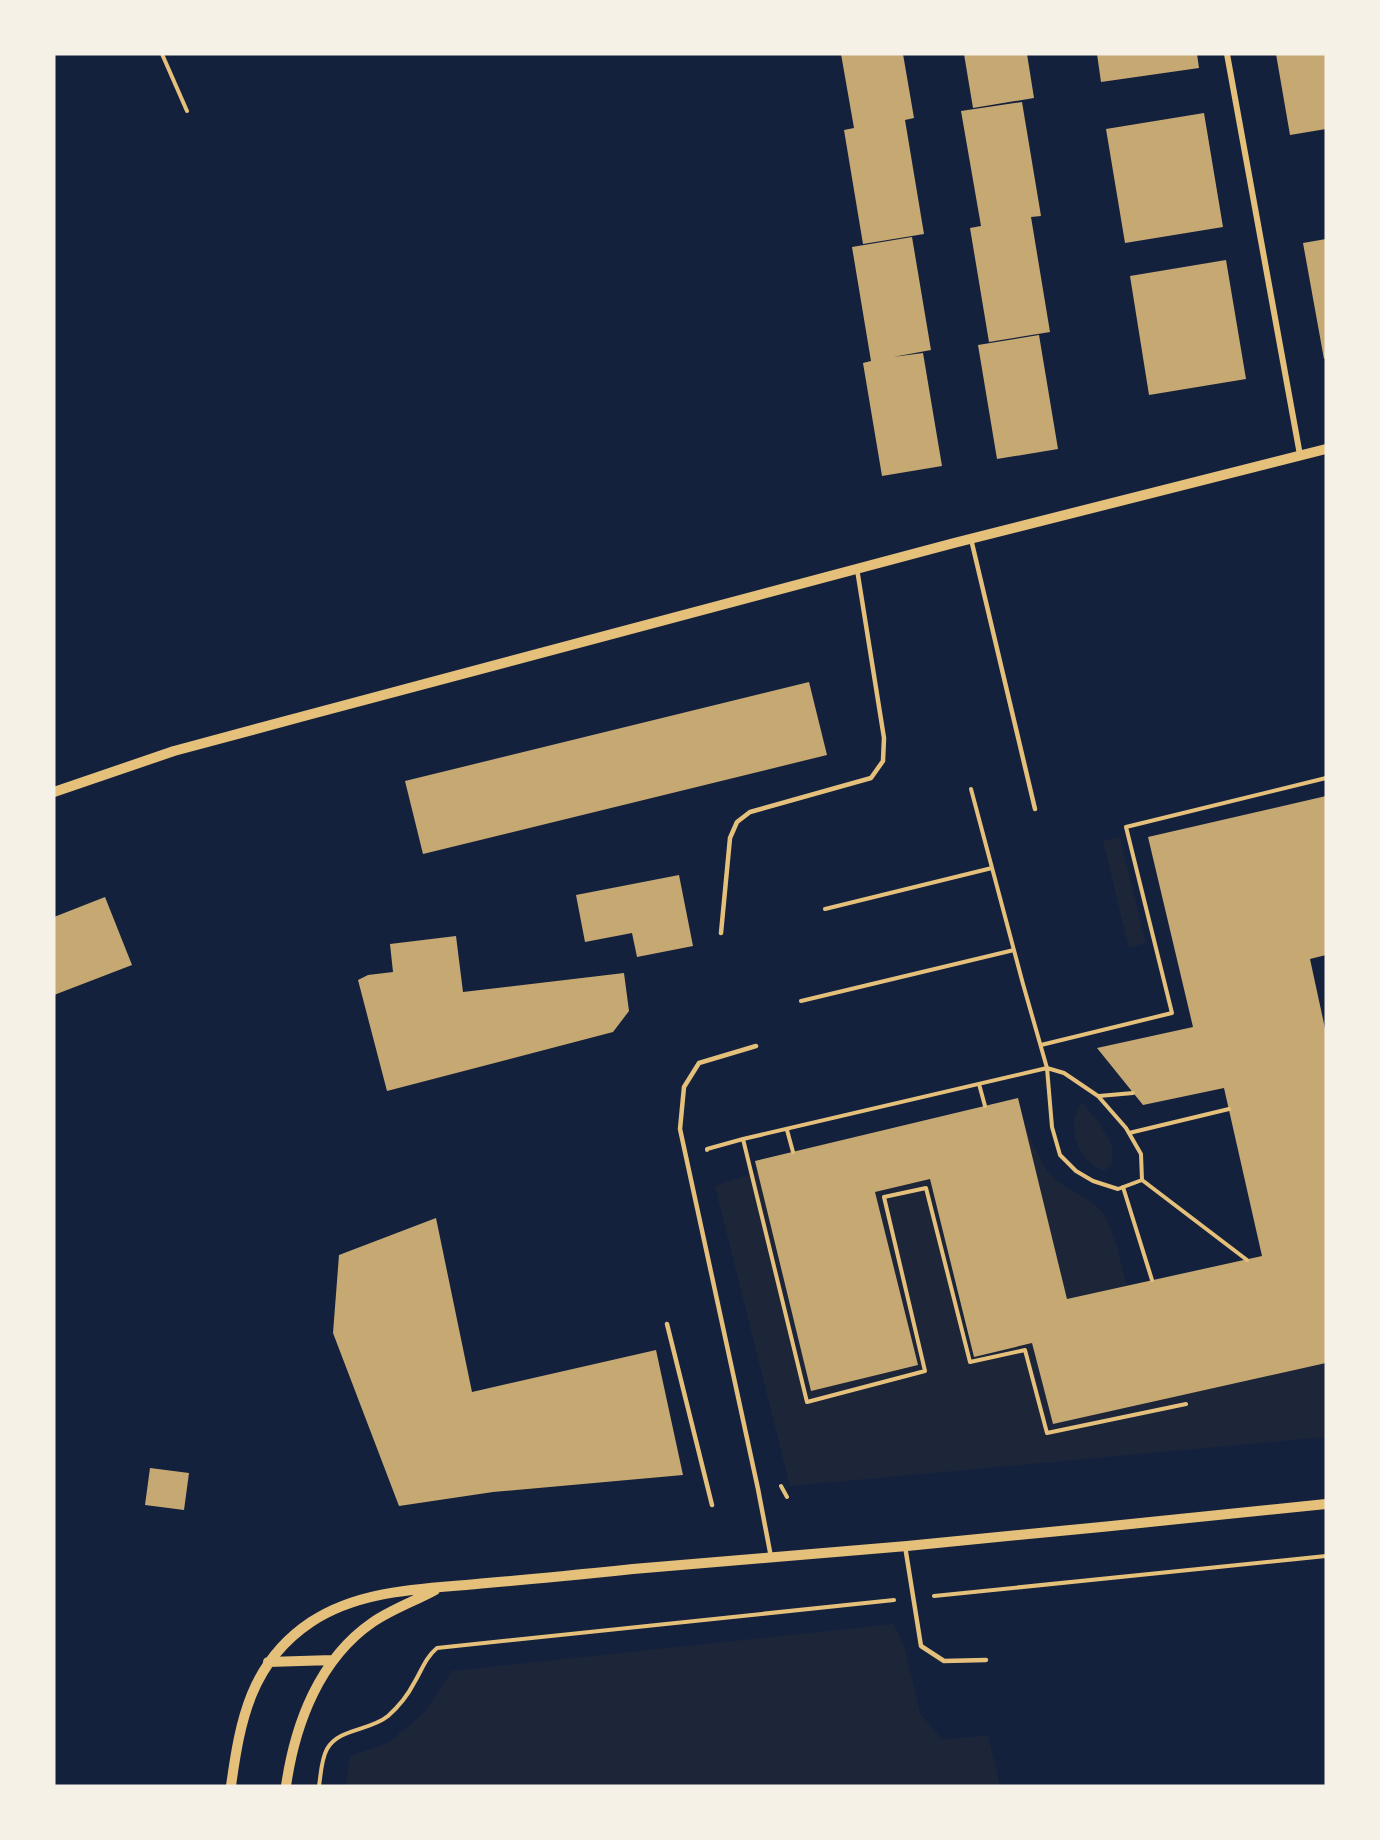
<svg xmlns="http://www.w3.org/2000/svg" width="1380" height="1840" viewBox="0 0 1380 1840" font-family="Cabin,sans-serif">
<rect width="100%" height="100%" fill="#14213d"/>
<!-- green -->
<path fill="#1d2539" d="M1120 837 1146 943 1129 948 1103 841Z
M1082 1102 1099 1123 1112 1145V1164L1104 1171C1077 1161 1065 1125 1082 1102Z
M1025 1127C1032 1140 1042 1167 1052 1176 1066 1191 1094 1198 1104 1215 1115 1232 1121 1265 1127 1286L1067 1299Z
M758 1172 917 1365 875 1192 930 1179 973 1357 1032 1343 1053 1424 1326 1363V1437L790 1486 715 1186Z
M894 1624 905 1649 920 1713 942 1740 988 1735 1000 1786H346L350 1756 388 1743 425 1712 452 1671Z"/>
<!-- building -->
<path fill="#c6a872" d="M841 54H903L914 118 905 120 924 234 863 244 844 130 854 128Z
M964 54H1027L1034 98 973 108Z
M1097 54H1197L1199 68 1101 82Z
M1276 54H1326V129L1290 135Z
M1022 102 1041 216 1031 217 1050 332 989 342 970 228 981 226 961 111Z
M1204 113 1223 227 1125 243 1106 129Z
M912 237 931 350 893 357 923 353 942 466 882 476 863 363 871 361 852 247Z
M1326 239V358L1324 359 1303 243Z
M1226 260 1246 379 1149 395 1130 276Z
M1039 335 1058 449 997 459 978 345Z
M809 682 827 755 423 854 405 781Z
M1326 796V955L1310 959 1326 1033V1363L1053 1424 1032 1343 974 1357 930 1179 875 1192 918 1365 811 1391 755 1161 1018 1098 1067 1299 1262 1256 1224 1088 1143 1105 1097 1048 1193 1027 1148 837Z
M679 875 693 946 637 957 632 933 585 942 576 895Z
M105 897 132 965 54 995V917Z
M456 936 463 992 624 973 629 1011 613 1032 387 1091 358 980 368 975 393 972 390 944Z
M436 1218 472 1392 656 1350 683 1475 493 1492 399 1506 333 1333 339 1255Z
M150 1468 189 1473 184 1510 145 1505Z"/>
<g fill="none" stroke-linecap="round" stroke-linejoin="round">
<!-- path -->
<path stroke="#e5c07b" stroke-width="4" d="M162 54 187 111
M825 909 992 868
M801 1001 1014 950
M1041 1045 1172 1013 1126 827 1326 778
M1047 1068 1064 1073 1098 1096 1126 1128 1141 1154 1142 1180 1118 1189 1093 1181 1076 1171 1060 1155 1052 1127Z
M979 1084 985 1106
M1099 1096 1133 1093
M787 1130 793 1152
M1129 1133 1229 1109
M743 1139 807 1402 925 1371 884 1197 926 1188 970 1362 1025 1350 1047 1433 1186 1404
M707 1150V1149L743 1139 1047 1068 1023 984 971 789
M1142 1180 1247 1260
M1123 1187 1152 1280
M781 1486 787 1497
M934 1596 1326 1556
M319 1786C321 1774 321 1760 327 1749 339 1728 370 1731 388 1716 398 1707 408 1695 414 1683 422 1670 425 1658 437 1648L894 1600"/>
<!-- service -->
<path stroke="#e5c07b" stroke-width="4.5" d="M971 539 1035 809
M721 933 730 838 737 822 750 812 871 778 883 761 884 738 857 569
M756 1046 699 1063 684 1087 680 1129 758 1489 771 1557
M667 1324 712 1505
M905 1546 921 1646 944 1661 986 1660"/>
<!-- minor -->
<path stroke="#e5c07b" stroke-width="6" d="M1227 54 1300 455"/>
<!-- tertiary -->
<path stroke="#e5c07b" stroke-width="10" d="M54 792 174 751 308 715 954 543 1326 449
M268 1662 333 1660
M231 1786C240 1720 251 1662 311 1622 362 1588 428 1589 487 1583 536 1579 585 1574 633 1569 724 1561 816 1554 907 1546 1047 1533 1186 1518 1326 1504
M286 1786C295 1724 319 1659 373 1622 392 1609 415 1601 435 1590"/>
</g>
<!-- border -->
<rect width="1380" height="1840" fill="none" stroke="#f6f1e7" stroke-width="111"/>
</svg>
